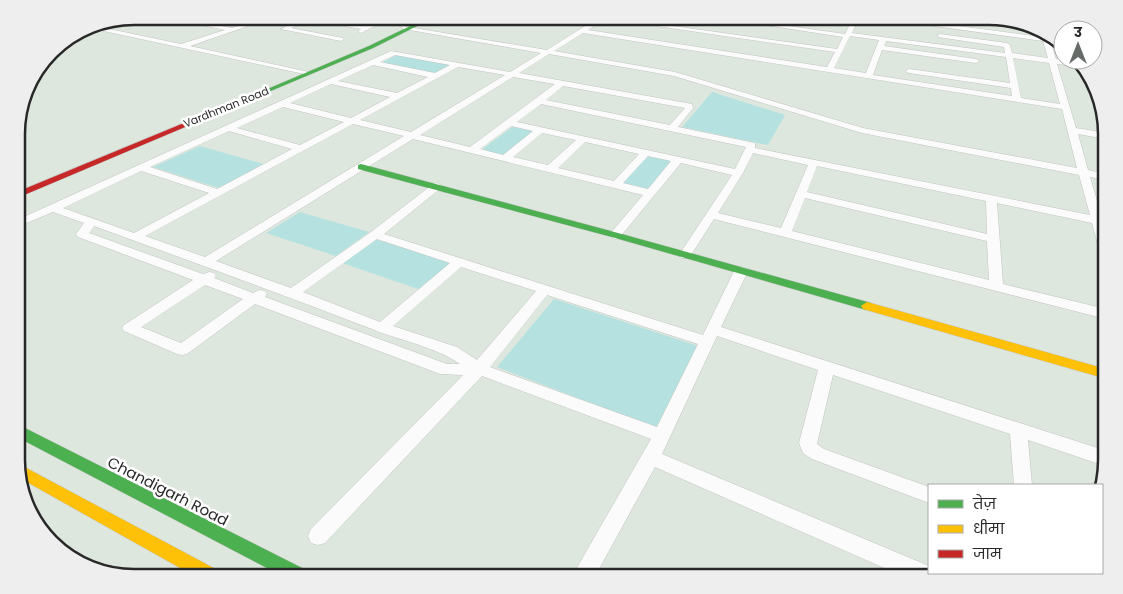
<svg xmlns="http://www.w3.org/2000/svg" width="1123" height="594" viewBox="0 0 1123 594" font-family="Poppins,'Noto Sans Devanagari',sans-serif">
<rect width="100%" height="100%" fill="#dde7dd"/>
<!-- green -->
<path fill="#b5e2e0" d="M397 55 453 65 435 76 377 65Z
M712 92 785 115 768 145 682 127Z
M515 125 536 130 503 156 481 150Z
M200 146 267 165 222 189 153 167Z
M647 155 672 160 648 190 621 184Z
M300 212 369 232 336 256 266 233Z
M374 239 451 262 421 290 342 263Z
M554 299 698 346 656 428 497 367Z"/>
<g fill="none" stroke-linecap="round" stroke-linejoin="round">
<!-- street casing -->
<g stroke="#c2c4c2" stroke-width="1">
<path id="street" d="M159 16H173L232 28 267 16H277L190 46 313 73 309 75 85 27 90 25 181 44 225 30Z
M308 16H320L318 18 367 26 387 16H395L361 33 358 31 361 29 311 20 291 28 343 38 344 39 341 41 281 29Z
M601 16H609L588 30 827 67 835 52 656 26 659 24 837 49 843 37 765 25 768 23 845 34 854 16H860L852 33 1005 53 1004 47 938 37V35L940 34 1007 43 1010 45 1012 53 1048 58 1043 41 861 16H881L1042 37 1041 31 1042 29 1048 34 1056 59 1080 62 1085 67 1057 64 1076 128 1106 133V139L1078 134 1088 170 1106 174V180L1090 177 1102 218 1106 219V225H1104L1106 256 1100 252 1092 223 997 203 1003 284 1106 309V319L714 219 689 258H681L679 255 732 175 681 163 619 238 615 239 609 235 643 195 413 139 216 261 291 288 371 232 433 184 437 183 442 186 441 188 384 234 703 335 734 271 741 267 746 268 748 271 721 327 1107 451 1105 466 1028 440 1032 485H1014L1010 434 833 375 817 444 824 449 929 487V503L812 459 803 453 799 443 818 370 717 336 662 454 929 566V573H940L943 578H907L655 467 594 578H571L651 439 482 376 325 543 318 545 311 543 308 536 311 529 463 375 440 374 255 304 187 354 182 355 177 354 124 331 122 328 124 325 193 280 78 237 76 234 84 223 53 212 17 227V220L391 51 510 72 541 53 404 29 402 28V26L547 50ZM583 33 1062 109 1077 168 863 128 675 72 554 51ZM850 36 879 40 866 73 834 68ZM886 41 1006 57 1010 83 909 69 905 71 909 73 1011 88 1012 96 873 75 882 50 976 63 980 61 976 59 884 46ZM549 54 674 76 862 133 1079 175 1090 215 755 148V143L678 127 693 108 692 104 519 73ZM395 55 450 65 435 73 380 62ZM1013 58 1049 63 1060 104 1021 98ZM373 65 428 77 397 93 338 81ZM458 67 505 75 411 132 360 120ZM513 77 555 84 470 147 420 135ZM331 84 390 97 351 118 290 103ZM563 86 685 108 670 125 546 100ZM541 104 746 147 735 169 517 122ZM283 107 344 122 300 145 237 128ZM353 124 404 136 205 257 145 236ZM511 126 533 131 503 155 480 149ZM229 131 292 149 217 189 150 167ZM542 133 576 140 548 165 513 157ZM585 142 639 154 614 181 558 168ZM753 153 808 165 781 228 718 213 743 173ZM648 156 671 161 648 189 623 183ZM817 166 986 201 987 234 807 192ZM141 171 209 193 134 233 63 208ZM805 198 987 241 989 280 792 231ZM94 226C187 260 279 293 372 329 401 341 434 346 460 364H447L265 297 267 294 265 291 260 290 253 293 214 278 216 276 214 273 209 272 203 274 89 233ZM377 239 450 263 380 322 303 292ZM461 267 536 291 477 360 457 347 393 326ZM205 285 243 299 181 343 141 327ZM547 295 698 344 657 427 490 367Z
M675 16H693L724 22 721 24Z
M951 16H972L1026 25 1023 26Z"/>
</g>
<!-- fast casing -->
<g stroke="#c2c4c2" stroke-width="1">
<path id="fast" d="M431 16H437L373 48 249 100 244 99 369 46Z
M361 164 618 233 871 303 873 306 867 310 863 309 612 237 358 169V165Z
M17 424 310 572 313 578H286L17 437Z"/>
</g>
<!-- slow casing -->
<g stroke="#c2c4c2" stroke-width="1">
<path id="slow" d="M867 302 1106 369 1107 379 863 309 861 306Z
M17 463 221 572 224 578H198L18 477Z"/>
</g>
<!-- jam casing -->
<g stroke="#c2c4c2" stroke-width="1">
<path id="jam" d="M247 97 250 99 249 100 17 198V192Z"/>
</g>
<!-- street -->
<use href="#street" fill="#fafbfa" fill-rule="evenodd"/>
<!-- fast -->
<use href="#fast" fill="#4caf50" fill-rule="evenodd"/>
<!-- slow -->
<use href="#slow" fill="#ffc107" fill-rule="evenodd"/>
<!-- jam -->
<use href="#jam" fill="#c62828" fill-rule="evenodd"/>
</g>
<g text-anchor="middle" dominant-baseline="central" stroke-width="5" stroke-linejoin="round" paint-order="stroke">
<!-- far-street labels -->
<g font-size="11" fill="#282828" stroke="#fff">
<text transform="translate(226 107) rotate(-22)">Vardhman Road</text>
</g>
<!-- near-street labels -->
<g font-size="15" fill="#282828" stroke="#fff">
<text transform="translate(168 491) rotate(27)">Chandigarh Road</text>
</g>
</g>
<!-- crop -->
<path d="M0 0H1123V594H0ZM134 25H989A109 109 0 0 1 1098 134V460A109 109 0 0 1 989 569H134A109 109 0 0 1 25 460V134A109 109 0 0 1 134 25Z" fill="#eee" fill-rule="evenodd"/>
<path fill="none" stroke="#282828" stroke-width="2.5" d="M134 25H989A109 109 0 0 1 1098 134V460A109 109 0 0 1 989 569H134A109 109 0 0 1 25 460V134A109 109 0 0 1 134 25Z"/>
<!-- legend -->
<rect x="928" y="484" width="175" height="90" fill="#ffffff" stroke="#a9a9a9"/>
<rect x="938" y="500" width="25" height="8" fill="#4caf50" stroke="#a9a9a9"/>
<text x="973" y="509" font-size="15" fill="#282828">तेज़</text>
<rect x="938" y="525" width="25" height="8" fill="#ffc107" stroke="#a9a9a9"/>
<text x="973" y="534" font-size="15" fill="#282828">धीमा</text>
<rect x="938" y="550" width="25" height="8" fill="#c62828" stroke="#a9a9a9"/>
<text x="973" y="559" font-size="15" fill="#282828">जाम</text>
<!-- north arrow -->
<g transform="translate(1078 45)"><circle r="24" fill="#ffffff" stroke="#a9a9a9"/>
<path d="M0-4L9 19L0 12L-9 19Z" fill="#676b67"/>
<text y="-8" font-size="14" font-weight="bold" text-anchor="middle" fill="#282828">उ</text>
</g>
</svg>
